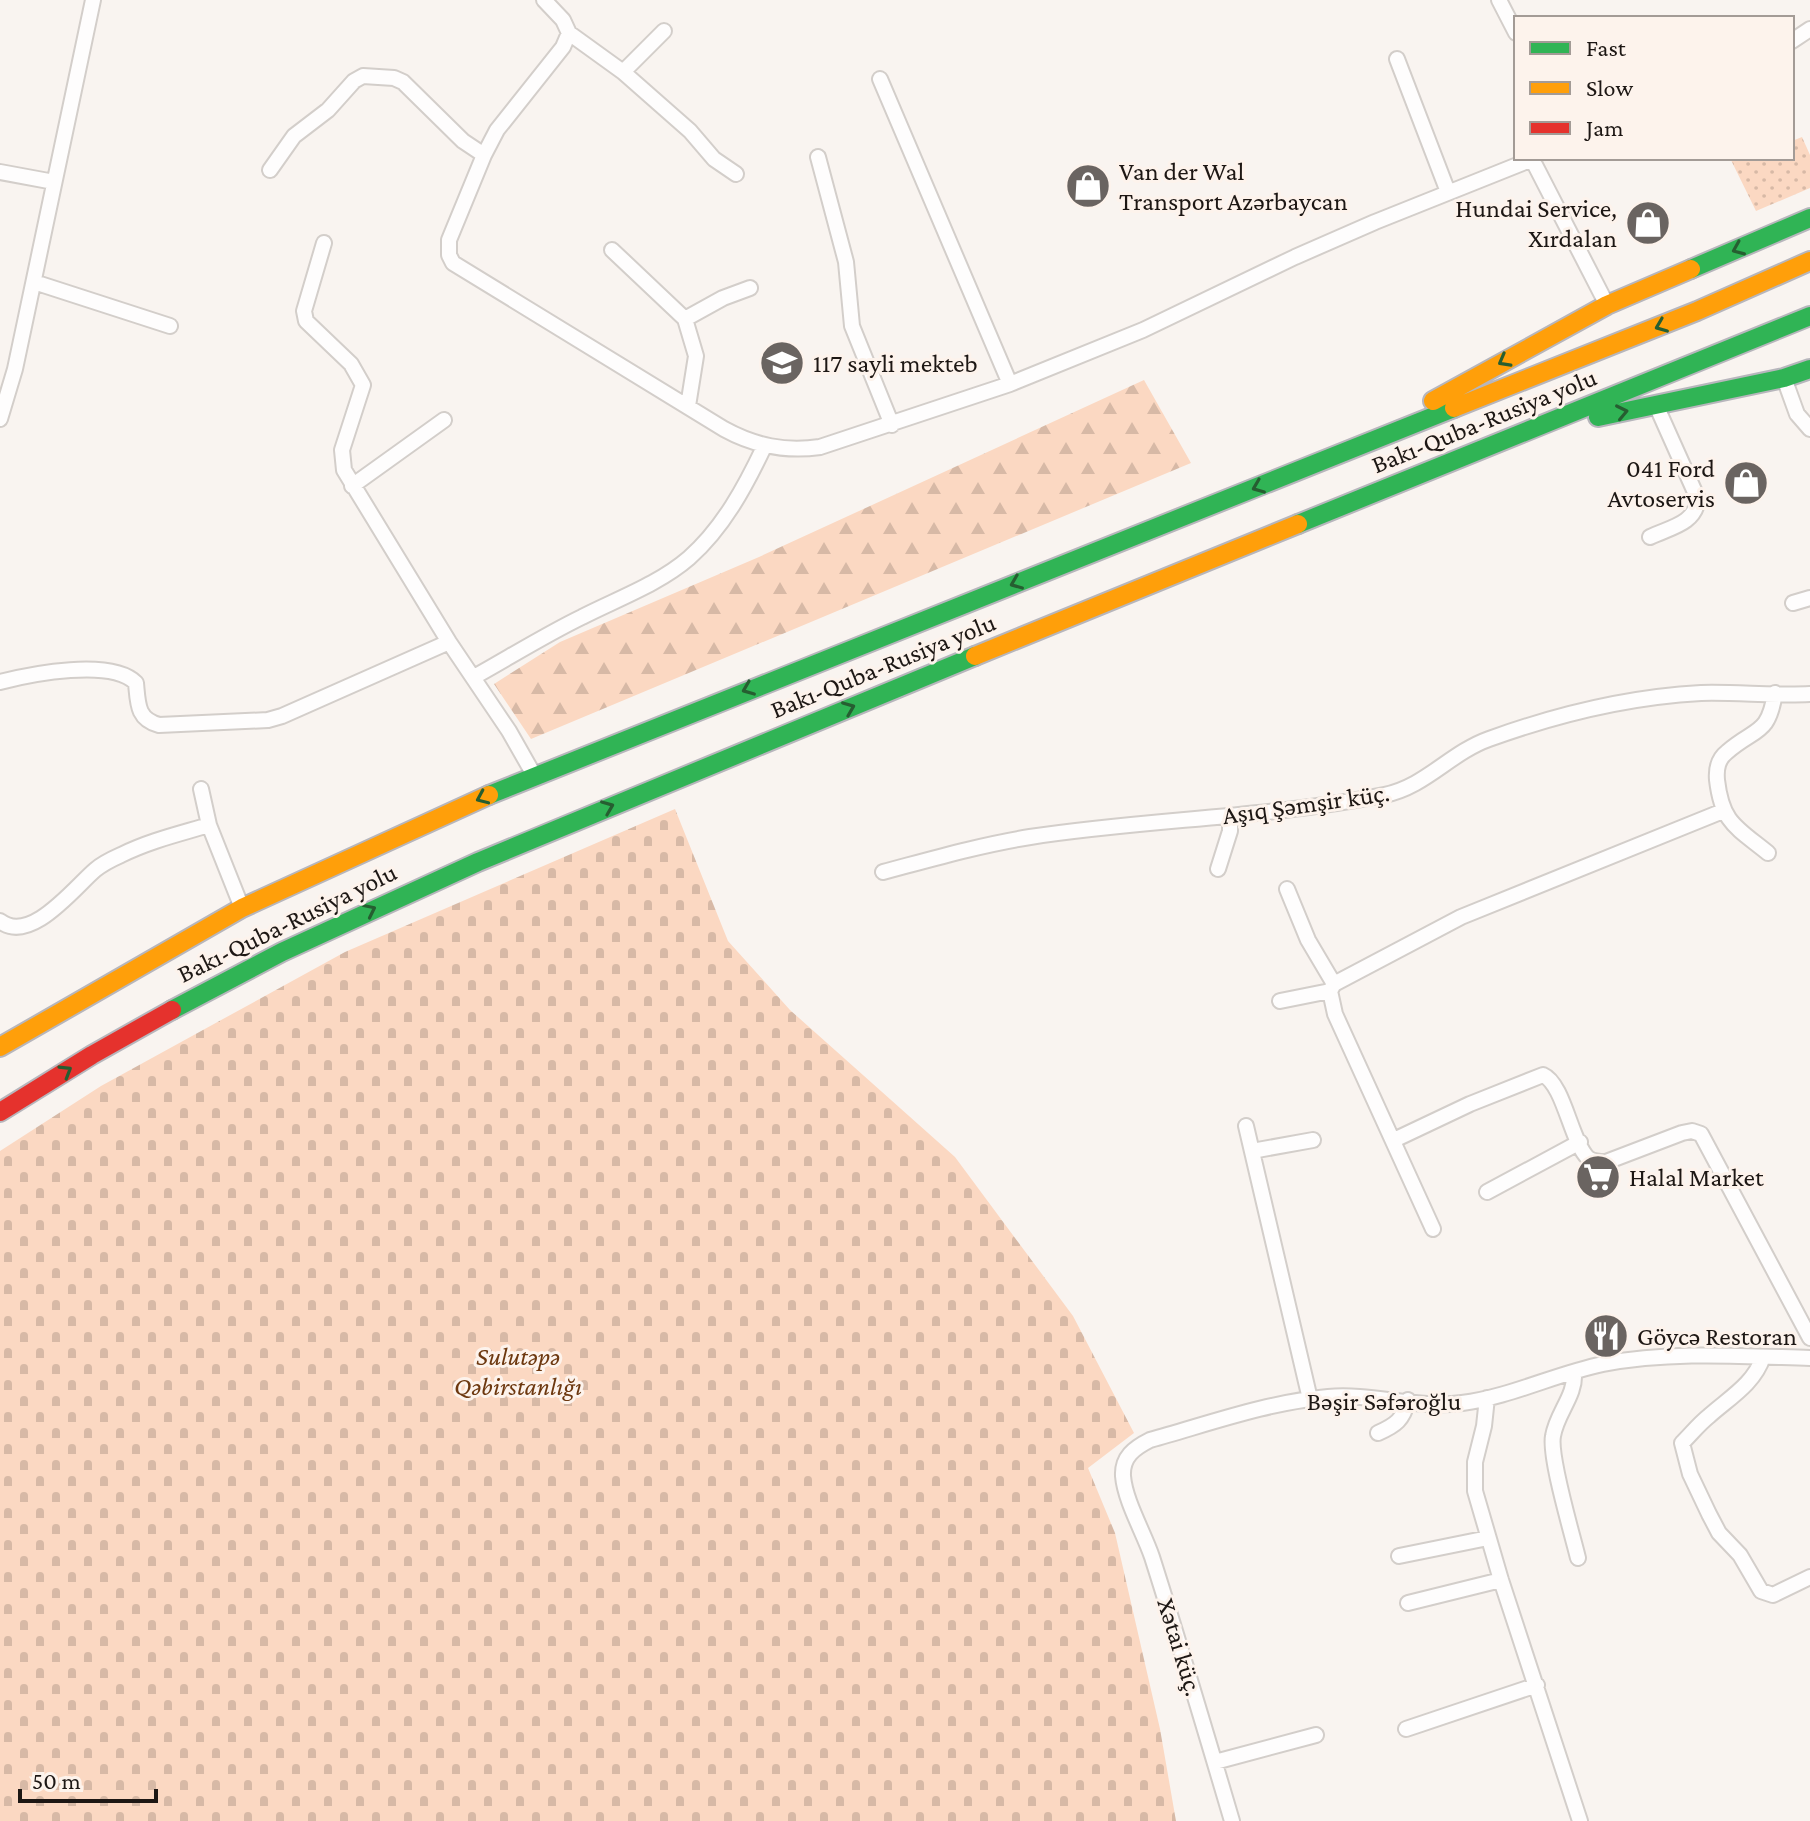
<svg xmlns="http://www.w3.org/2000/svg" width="1810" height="1821" viewBox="0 0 1810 1821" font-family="'Crimson Pro',serif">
<defs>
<pattern id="grass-dots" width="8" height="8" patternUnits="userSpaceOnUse" patternTransform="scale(2)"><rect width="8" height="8" fill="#fbd8c2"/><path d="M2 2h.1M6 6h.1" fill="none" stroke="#d7b9a6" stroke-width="1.8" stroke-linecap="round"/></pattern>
<pattern id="forest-firs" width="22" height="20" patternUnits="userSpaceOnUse" patternTransform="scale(2)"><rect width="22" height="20" fill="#fbd8c2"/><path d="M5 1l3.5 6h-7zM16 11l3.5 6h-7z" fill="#d7b9a6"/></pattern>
<pattern id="cemetery-stones" width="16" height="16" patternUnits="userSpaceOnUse" patternTransform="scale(2)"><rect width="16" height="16" fill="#fbd8c2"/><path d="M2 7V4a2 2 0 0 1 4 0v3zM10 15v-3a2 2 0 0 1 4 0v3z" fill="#d7b9a6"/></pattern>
</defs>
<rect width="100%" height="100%" fill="#f9f4f0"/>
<!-- grass -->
<path fill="url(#grass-dots)" d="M1802 137 1810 155V188L1756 211 1730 158H1747L1749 161 1756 158H1792V141Z"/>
<!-- forest -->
<path fill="url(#forest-firs)" d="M1144 380 1191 463 531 739 494 684 560 642 759 557Z"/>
<!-- cemetery -->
<path fill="url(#cemetery-stones)" d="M675 809 728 941 790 1010 955 1157 1073 1316 1134 1433 1088 1468 1115 1533 1160 1729 1176 1821H0V1151L101 1086 345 952Z"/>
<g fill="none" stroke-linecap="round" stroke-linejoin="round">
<!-- street casing -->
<g stroke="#d3ceca" stroke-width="18">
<path id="street" d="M544 0 563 20 569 33 623 72 690 131 714 159 736 174
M1499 0 1516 33
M569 33 563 47 497 130 484 155 449 240V255L453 263 724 429C755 446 785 452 820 447L1010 384 1143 330 1295 257 1375 222 1535 158
M1792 41 1810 29
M1397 59 1448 192
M623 72 664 31
M880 79 1010 384
M818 157 846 262 852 326 892 425
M1532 159 1607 305
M270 170 294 136 328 110 354 81 363 76 394 78 403 82 463 141 484 155
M0 172 54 182
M324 243 304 311 306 321 351 364 363 385 342 450 344 470 449 642 509 731 534 775
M612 250 685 319 696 356 688 406
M34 282 170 326
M685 319 723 298 750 288
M1784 378 1797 414 1810 429
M0 419 15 369 93 0
M352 486 444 420
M1650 537C1671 527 1695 524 1698 499L1656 405
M1793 603 1810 598
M474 677C510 657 545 635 582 617 617 599 659 584 689 558 723 528 745 487 764 447
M0 682C31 674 111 658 136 683 138 704 137 719 159 725L268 720 282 716 449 642
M201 789 209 825 242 908
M1768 853C1736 827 1722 823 1717 780 1716 768 1718 759 1727 752 1756 727 1768 736 1775 693
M1218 869 1230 831V816
M883 872C932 859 980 845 1030 837 1147 819 1267 818 1384 795 1425 787 1450 753 1489 739 1558 714 1628 697 1701 693 1738 692 1774 696 1810 694
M1287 889 1308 940 1334 984
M0 921C30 945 74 888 95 870 102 864 112 859 121 855 149 841 179 834 209 825
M1280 1001 1330 991
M1246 1126 1310 1399
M1394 1140 1470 1104 1543 1075C1564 1084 1571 1142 1588 1158 1593 1162 1600 1162 1606 1162L1682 1133 1692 1131 1701 1134 1810 1338
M1252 1151 1313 1140
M1487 1192 1580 1142
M1433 1229 1335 1014 1330 991 1334 984 1461 917 1723 811
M1763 1357C1754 1384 1729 1398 1709 1416 1699 1424 1691 1434 1682 1443L1690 1474 1709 1514 1719 1533 1740 1555 1761 1591 1773 1595 1810 1577
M1574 1372C1576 1396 1557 1412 1553 1436 1549 1457 1572 1533 1578 1558
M1487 1398 1484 1426 1475 1462V1491L1501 1580 1580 1821
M1378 1433C1396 1425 1403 1420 1408 1400
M1399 1556 1488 1538
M1408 1603 1501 1580
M1406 1729 1537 1685
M1215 1762 1316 1735
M1232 1821C1206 1733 1180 1645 1152 1557 1144 1533 1125 1501 1123 1476 1122 1457 1134 1448 1150 1440 1208 1424 1268 1402 1328 1397 1372 1393 1418 1409 1462 1403 1510 1397 1555 1374 1603 1364 1670 1351 1742 1356 1810 1358"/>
</g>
<!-- fast casing -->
<g stroke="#b7b6bc" stroke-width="22">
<path id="fast" d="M1691 269 1810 218
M1598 417 1784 378 1810 369
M1298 524 1810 316
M489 795 1454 408
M172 1010 282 952 478 862 975 656"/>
</g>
<!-- slow casing -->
<g stroke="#b7b6bc" stroke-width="22">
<path id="slow" d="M1433 401 1607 305 1691 269
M1454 408 1697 311 1810 261
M975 656 1298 524
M0 1047 242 908 489 795"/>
</g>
<!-- jam casing -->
<g stroke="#b7b6bc" stroke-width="22">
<path id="jam" d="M0 1112 92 1055 172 1010"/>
</g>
<!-- street -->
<use href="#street" stroke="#fefdfd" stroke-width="14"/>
<!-- fast -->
<use href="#fast" stroke="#30b455" stroke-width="18"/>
<!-- slow -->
<use href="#slow" stroke="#ff9f0a" stroke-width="18"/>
<!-- jam -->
<use href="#jam" stroke="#e5322d" stroke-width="18"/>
</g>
<!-- one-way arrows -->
<defs><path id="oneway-chevron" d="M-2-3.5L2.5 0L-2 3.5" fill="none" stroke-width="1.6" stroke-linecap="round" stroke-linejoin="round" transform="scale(2)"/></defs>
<g stroke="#265e31">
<use href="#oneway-chevron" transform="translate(1738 249) rotate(157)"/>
<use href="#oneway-chevron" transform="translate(1661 326) rotate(158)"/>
<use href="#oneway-chevron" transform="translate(1504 361) rotate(151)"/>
<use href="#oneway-chevron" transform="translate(1622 412) rotate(-12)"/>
<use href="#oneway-chevron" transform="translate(1258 487) rotate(158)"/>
<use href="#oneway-chevron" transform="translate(1016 583) rotate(158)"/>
<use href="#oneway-chevron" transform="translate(748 689) rotate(158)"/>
<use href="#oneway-chevron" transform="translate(849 708) rotate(-22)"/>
<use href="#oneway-chevron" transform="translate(482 798) rotate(156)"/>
<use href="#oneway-chevron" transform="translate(608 807) rotate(-22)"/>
<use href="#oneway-chevron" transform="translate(370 910) rotate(-26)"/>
<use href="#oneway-chevron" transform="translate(66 1071) rotate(-31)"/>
</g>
<!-- icons -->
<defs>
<g id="shop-disc" transform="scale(2.3)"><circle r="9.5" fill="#6a6461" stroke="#fdf3ec"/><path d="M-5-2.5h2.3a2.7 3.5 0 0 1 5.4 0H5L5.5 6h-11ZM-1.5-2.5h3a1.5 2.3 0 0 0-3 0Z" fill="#fff"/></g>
<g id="school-disc" transform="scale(2.3)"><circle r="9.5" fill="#6a6461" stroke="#fdf3ec"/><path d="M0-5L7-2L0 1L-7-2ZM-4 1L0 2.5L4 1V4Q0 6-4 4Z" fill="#fff"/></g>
<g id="supermarket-disc" transform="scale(2.3)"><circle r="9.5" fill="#6a6461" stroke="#fdf3ec"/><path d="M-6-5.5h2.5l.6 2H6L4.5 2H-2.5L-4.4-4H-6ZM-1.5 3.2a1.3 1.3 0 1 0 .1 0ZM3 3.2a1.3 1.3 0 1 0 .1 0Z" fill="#fff"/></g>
<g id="restaurant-disc" transform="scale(2.3)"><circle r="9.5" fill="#6a6461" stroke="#fdf3ec"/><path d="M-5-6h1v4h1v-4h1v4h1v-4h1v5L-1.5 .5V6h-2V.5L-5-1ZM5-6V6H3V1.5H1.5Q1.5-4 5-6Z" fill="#fff"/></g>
</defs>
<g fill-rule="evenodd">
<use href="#shop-disc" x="1088" y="186"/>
<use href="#shop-disc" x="1648" y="223"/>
<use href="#school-disc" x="782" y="363"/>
<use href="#shop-disc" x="1746" y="483"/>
<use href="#supermarket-disc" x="1598" y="1177"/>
<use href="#restaurant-disc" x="1606" y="1336"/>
</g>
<g text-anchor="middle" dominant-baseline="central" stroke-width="6" stroke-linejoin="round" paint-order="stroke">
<!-- poi labels -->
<g font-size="26" fill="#1d1714" stroke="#fdf3ec" text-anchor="start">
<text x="1119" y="171">Van der Wal<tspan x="1119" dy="30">Transport Azərbaycan</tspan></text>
<text x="1617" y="208" text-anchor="end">Hundai Service,<tspan x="1617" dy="30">Xırdalan</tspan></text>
<text x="813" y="363">117 sayli mekteb</text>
<text x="1715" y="468" text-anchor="end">041 Ford<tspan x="1715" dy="30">Avtoservis</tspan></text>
<text x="1629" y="1177">Halal Market</text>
<text x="1637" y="1336">Göycə Restoran</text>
</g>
<!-- street labels -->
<g font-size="26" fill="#1d1714" stroke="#fdf3ec">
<text transform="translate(1484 421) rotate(-22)">Bakı-Quba-Rusiya yolu</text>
<text transform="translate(883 666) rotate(-22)">Bakı-Quba-Rusiya yolu</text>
<text transform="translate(1306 804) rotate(-8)">Aşıq Şəmşir küç.</text>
<text transform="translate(287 923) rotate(-26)">Bakı-Quba-Rusiya yolu</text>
<text x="1384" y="1401">Bəşir Səfəroğlu</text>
<text transform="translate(1180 1647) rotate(73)">Xətai küç.</text>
</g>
<!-- park labels -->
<g font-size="26" font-style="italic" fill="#6d380f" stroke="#fdf3ec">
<text x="518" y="1356">Sulutəpə<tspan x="518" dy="30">Qəbirstanlığı</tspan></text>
</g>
</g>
<!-- legend -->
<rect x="1514" y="16" width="280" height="144" fill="#fdf3ec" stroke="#a39b96" stroke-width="2"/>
<rect x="1530" y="42" width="40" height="12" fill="#30b455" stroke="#a39b96" stroke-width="2"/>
<text x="1586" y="56" font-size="24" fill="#1d1714">Fast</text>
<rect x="1530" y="82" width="40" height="12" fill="#ff9f0a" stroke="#a39b96" stroke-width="2"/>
<text x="1586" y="96" font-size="24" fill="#1d1714">Slow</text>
<rect x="1530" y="122" width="40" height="12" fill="#e5322d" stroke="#a39b96" stroke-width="2"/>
<text x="1586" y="136" font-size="24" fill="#1d1714">Jam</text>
<!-- scale -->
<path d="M20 1789v12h136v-12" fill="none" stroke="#1d1714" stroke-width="4"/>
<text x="32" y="1789" font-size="24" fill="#1d1714" stroke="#fdf3ec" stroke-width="6" paint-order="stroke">50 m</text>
</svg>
